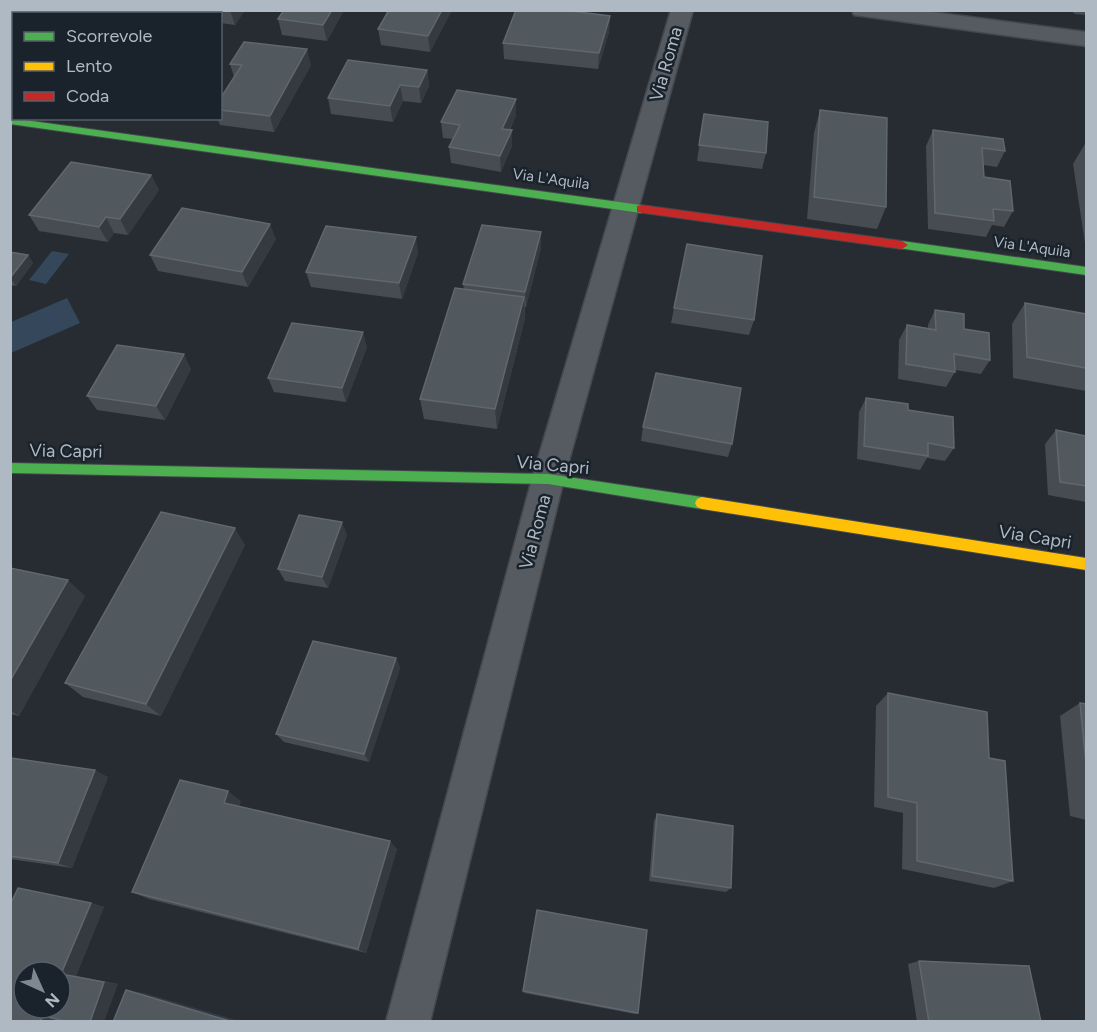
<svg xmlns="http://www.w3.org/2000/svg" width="1097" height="1032" viewBox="0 0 1097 1032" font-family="Figtree,sans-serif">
<rect width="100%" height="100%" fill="#262c32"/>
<!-- water -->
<path fill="#35475a" d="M52 251 69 254 46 284 29 280Z
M67 298 80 323 11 353V322Z"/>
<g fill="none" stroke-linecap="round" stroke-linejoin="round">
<!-- street casing -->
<g stroke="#44484d" stroke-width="3">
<path id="street" d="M671 10H693L564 479 430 1022H386L532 479Z
M852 10H916L1086 32V46L862 16 854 15Z"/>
</g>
<!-- fast casing -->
<g stroke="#44484d" stroke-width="2">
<path id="fast" d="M10 118 641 205 646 209 641 213 10 124Z
M902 241 1086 267V275L898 248V242Z
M10 463 548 474 702 497 707 499 709 503 707 507 702 509 548 484 10 473Z"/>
</g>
<!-- slow casing -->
<g stroke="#44484d" stroke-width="2">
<path id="slow" d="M702 497 1086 558V570L702 509 697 507 695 503 697 499Z"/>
</g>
<!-- jam casing -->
<g stroke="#44484d" stroke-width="2">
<path id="jam" d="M641 205 902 241 908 245 902 249 637 212V206Z"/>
</g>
<!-- street -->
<use href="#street" fill="#565a61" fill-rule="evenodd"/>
<!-- fast -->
<use href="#fast" fill="#4caf50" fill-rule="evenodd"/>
<!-- slow -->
<use href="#slow" fill="#ffc107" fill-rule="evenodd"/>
<!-- jam -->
<use href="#jam" fill="#c62828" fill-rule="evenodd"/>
</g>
<!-- wall -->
<path fill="#464c52" d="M184 10H245L235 25 220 23V14H185Z
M284 10H344L327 41 282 35 278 19Z
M386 10H452L430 52 381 45 378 29 387 14Z
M1070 10H1086V15L1075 14Z
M610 16 609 32 598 69 504 59 503 43Z
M10 33H14V87L10 86Z
M230 64 311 65 274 132 220 125 217 118H220V99L234 77Z
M427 70 429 86 421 103 403 101 393 122 331 114 328 98Z
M516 99V115L510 130 512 146 501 172 451 163 449 147 453 139 443 138 441 122Z
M820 110 886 207 877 229 807 219 814 133Z
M704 114 766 153 762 169 697 161Z
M933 130 1005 151 997 167 983 165 984 177 1013 211 1004 227 992 225 986 237 928 229 926 146Z
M1086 142V250L1073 164Z
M151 175 159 190 128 235 114 233 108 242 39 231 29 215Z
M276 239 248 287 158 271 150 255Z
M541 248 526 307H525V318L497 429 424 419 420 399 464 289 463 284Z
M10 252 28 255 33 263 16 286 10 285Z
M418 253 402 299 311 287 306 272Z
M1025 303 1086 314V391L1013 378 1012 324Z
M674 308 754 320 749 335 671 323Z
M935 310 964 329 990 360 981 374 955 370V372L946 387 898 379 899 340 907 325 928 328V325Z
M367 347 346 402 274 392 268 378Z
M191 369 165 420 97 410 87 396Z
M866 398 908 410 954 448 945 461 927 458 920 470 857 459 859 412Z
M643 427 732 444 728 457 641 441Z
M1056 430 1086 436V502L1048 495 1045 444Z
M347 535 328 588 285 581 278 569Z
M245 545 161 716 83 697 65 683Z
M10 568 85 596 19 716 10 714Z
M396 658 400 668 369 762 284 742 276 734Z
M888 693 989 758 1013 881 994 888 902 869 903 813 874 807 876 706Z
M1080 703 1086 704V820L1070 816 1060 716Z
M10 759 108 777 72 868 10 859Z
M241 801 239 806 397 849 366 953 149 899 132 892Z
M657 814 731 888 726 892 649 881 654 821Z
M91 903 104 907 76 976 118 984 57 1019 56 1022H10Z
M919 961 1041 1022H917L908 964Z
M523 991 638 1013 635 1014 524 993Z"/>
<!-- shaded-wall -->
<path fill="#343a40" d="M230 10H245L235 25Z
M332 10H344L327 41 323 25Z
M442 10H452L430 52 428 36Z
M610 16 609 32 598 69 599 53Z
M307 49 311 65 274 132 270 116Z
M427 70 429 86 421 103 419 87Z
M400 85 403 101 393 122 390 106Z
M516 99V115L503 145 502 129Z
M512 130V146L501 172 500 156Z
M151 175 159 190 128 235 120 219Z
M106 217 114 233 108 242 99 227Z
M270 224 276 239 248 287 242 272Z
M541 232V248L526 307 525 292Z
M416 237 418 253 402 299 399 283Z
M28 255 33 263 16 286 10 278Z
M524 297 525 318 497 429 495 409Z
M363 332 367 347 346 402 342 388Z
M184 354 191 369 165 420 156 406Z
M342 522 347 535 328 588 322 577Z
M235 528 245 545 161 716 146 704Z
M68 580 85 596 19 716 10 710V681Z
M396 658 400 668 369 762 364 754Z
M95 770 108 777 72 868 58 863Z
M228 791 241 801 236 812 224 803Z
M390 841 397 849 366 953 358 949Z
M91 903 104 907 76 976 61 974Z
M104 982 118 984 104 1022H90Z
M126 990 144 993 243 1022H233Z
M43 1016 58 1017 56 1022H40Z"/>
<!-- building -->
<path fill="#51585e" stroke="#60676e" stroke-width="1.5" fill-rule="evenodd" d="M284 10H332L323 25 278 19Z
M389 10H442L428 36 378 29Z
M516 10H563L610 16 599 53 503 43Z
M10 33H14V71H10Z
M244 42 307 49 270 116 220 110V99L242 65 230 64Z
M348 60 427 70 419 87 400 85 390 106 328 98Z
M457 90 516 99 502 129 512 130 500 156 449 147 460 125 441 122Z
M820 110 887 118 886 207 814 197Z
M704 114 768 122 766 153 699 145Z
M933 130 1003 139 1005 151 982 148 984 177 1010 181 1013 211 993 209 994 221 935 213Z
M71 162 151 175 120 219 106 217 99 227 29 215Z
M182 208 270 224 242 272 150 255Z
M482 225 541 232 525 292 463 284Z
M326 226 416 237 399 283 306 272Z
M687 244 762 256 754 320 674 308Z
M10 252 28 255 10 278Z
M455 288 524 297 495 409 420 399Z
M1025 303 1086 314V368L1027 357Z
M935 310 964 314V329L989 333 990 360 954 354 955 372 906 364 907 325 936 330Z
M292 323 363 332 342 388 268 378Z
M117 345 184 354 156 406 87 396Z
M656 373 741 388 732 444 643 427Z
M866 398 908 404V410L953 417 954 448 928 443V456L864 446Z
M1056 430 1086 436V486L1060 482Z
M161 512 235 528 146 704 65 683Z
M299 515 342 522 322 577 278 569Z
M10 568 68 580 10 681Z
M313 641 396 658 364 754 276 734Z
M888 693 987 712 989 758 1005 761 1013 881 917 861V803L888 797Z
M1080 703 1086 704V763Z
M11 758 95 770 58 863 10 856Z
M180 780 228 791 224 803 390 841 358 949 132 892Z
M657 814 733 826 731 888 652 876Z
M18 888 91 903 61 974 104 982 90 1022H69L43 1016 40 1022H10V905ZM24 972H60V1008H24Z
M537 910 647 930 638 1013 523 991Z
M919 961 1029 966 1041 1022H929Z
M126 990 233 1022H113Z"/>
<g text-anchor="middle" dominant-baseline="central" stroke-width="5" stroke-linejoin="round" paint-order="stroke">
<!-- far-street labels -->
<g font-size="15" fill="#afb9c4" stroke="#1a232c">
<text transform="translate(551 179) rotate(8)">Via L'Aquila</text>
<text transform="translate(1032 247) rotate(8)">Via L'Aquila</text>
</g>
<!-- street labels -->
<g font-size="18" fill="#afb9c4" stroke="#1a232c">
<text transform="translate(666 64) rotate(-74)">Via Roma</text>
<text transform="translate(66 451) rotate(1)">Via Capri</text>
<text transform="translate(553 465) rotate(5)">Via Capri</text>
<text transform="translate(535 532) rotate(-75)">Via Roma</text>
<text transform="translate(1035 537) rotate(9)">Via Capri</text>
</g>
</g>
<!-- border -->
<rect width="1097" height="1032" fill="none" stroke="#afb9c4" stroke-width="24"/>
<!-- legend -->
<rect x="12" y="12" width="210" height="108" fill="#1a232c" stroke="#565f69" stroke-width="1.5"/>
<rect x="24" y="32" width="30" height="9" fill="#4caf50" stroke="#565f69" stroke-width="1.5"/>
<text x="66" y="42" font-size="18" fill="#afb9c4">Scorrevole</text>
<rect x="24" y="62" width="30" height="9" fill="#ffc107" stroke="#565f69" stroke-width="1.5"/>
<text x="66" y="72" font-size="18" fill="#afb9c4">Lento</text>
<rect x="24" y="92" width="30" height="9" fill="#c62828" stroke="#565f69" stroke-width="1.5"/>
<text x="66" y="102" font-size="18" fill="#afb9c4">Coda</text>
<!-- north arrow -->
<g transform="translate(42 990) rotate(135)"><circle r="28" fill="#1a232c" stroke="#565f69" stroke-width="1.5"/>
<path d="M0-4.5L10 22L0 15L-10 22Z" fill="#7f8891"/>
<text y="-9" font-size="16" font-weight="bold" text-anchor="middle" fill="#afb9c4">N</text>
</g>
</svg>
